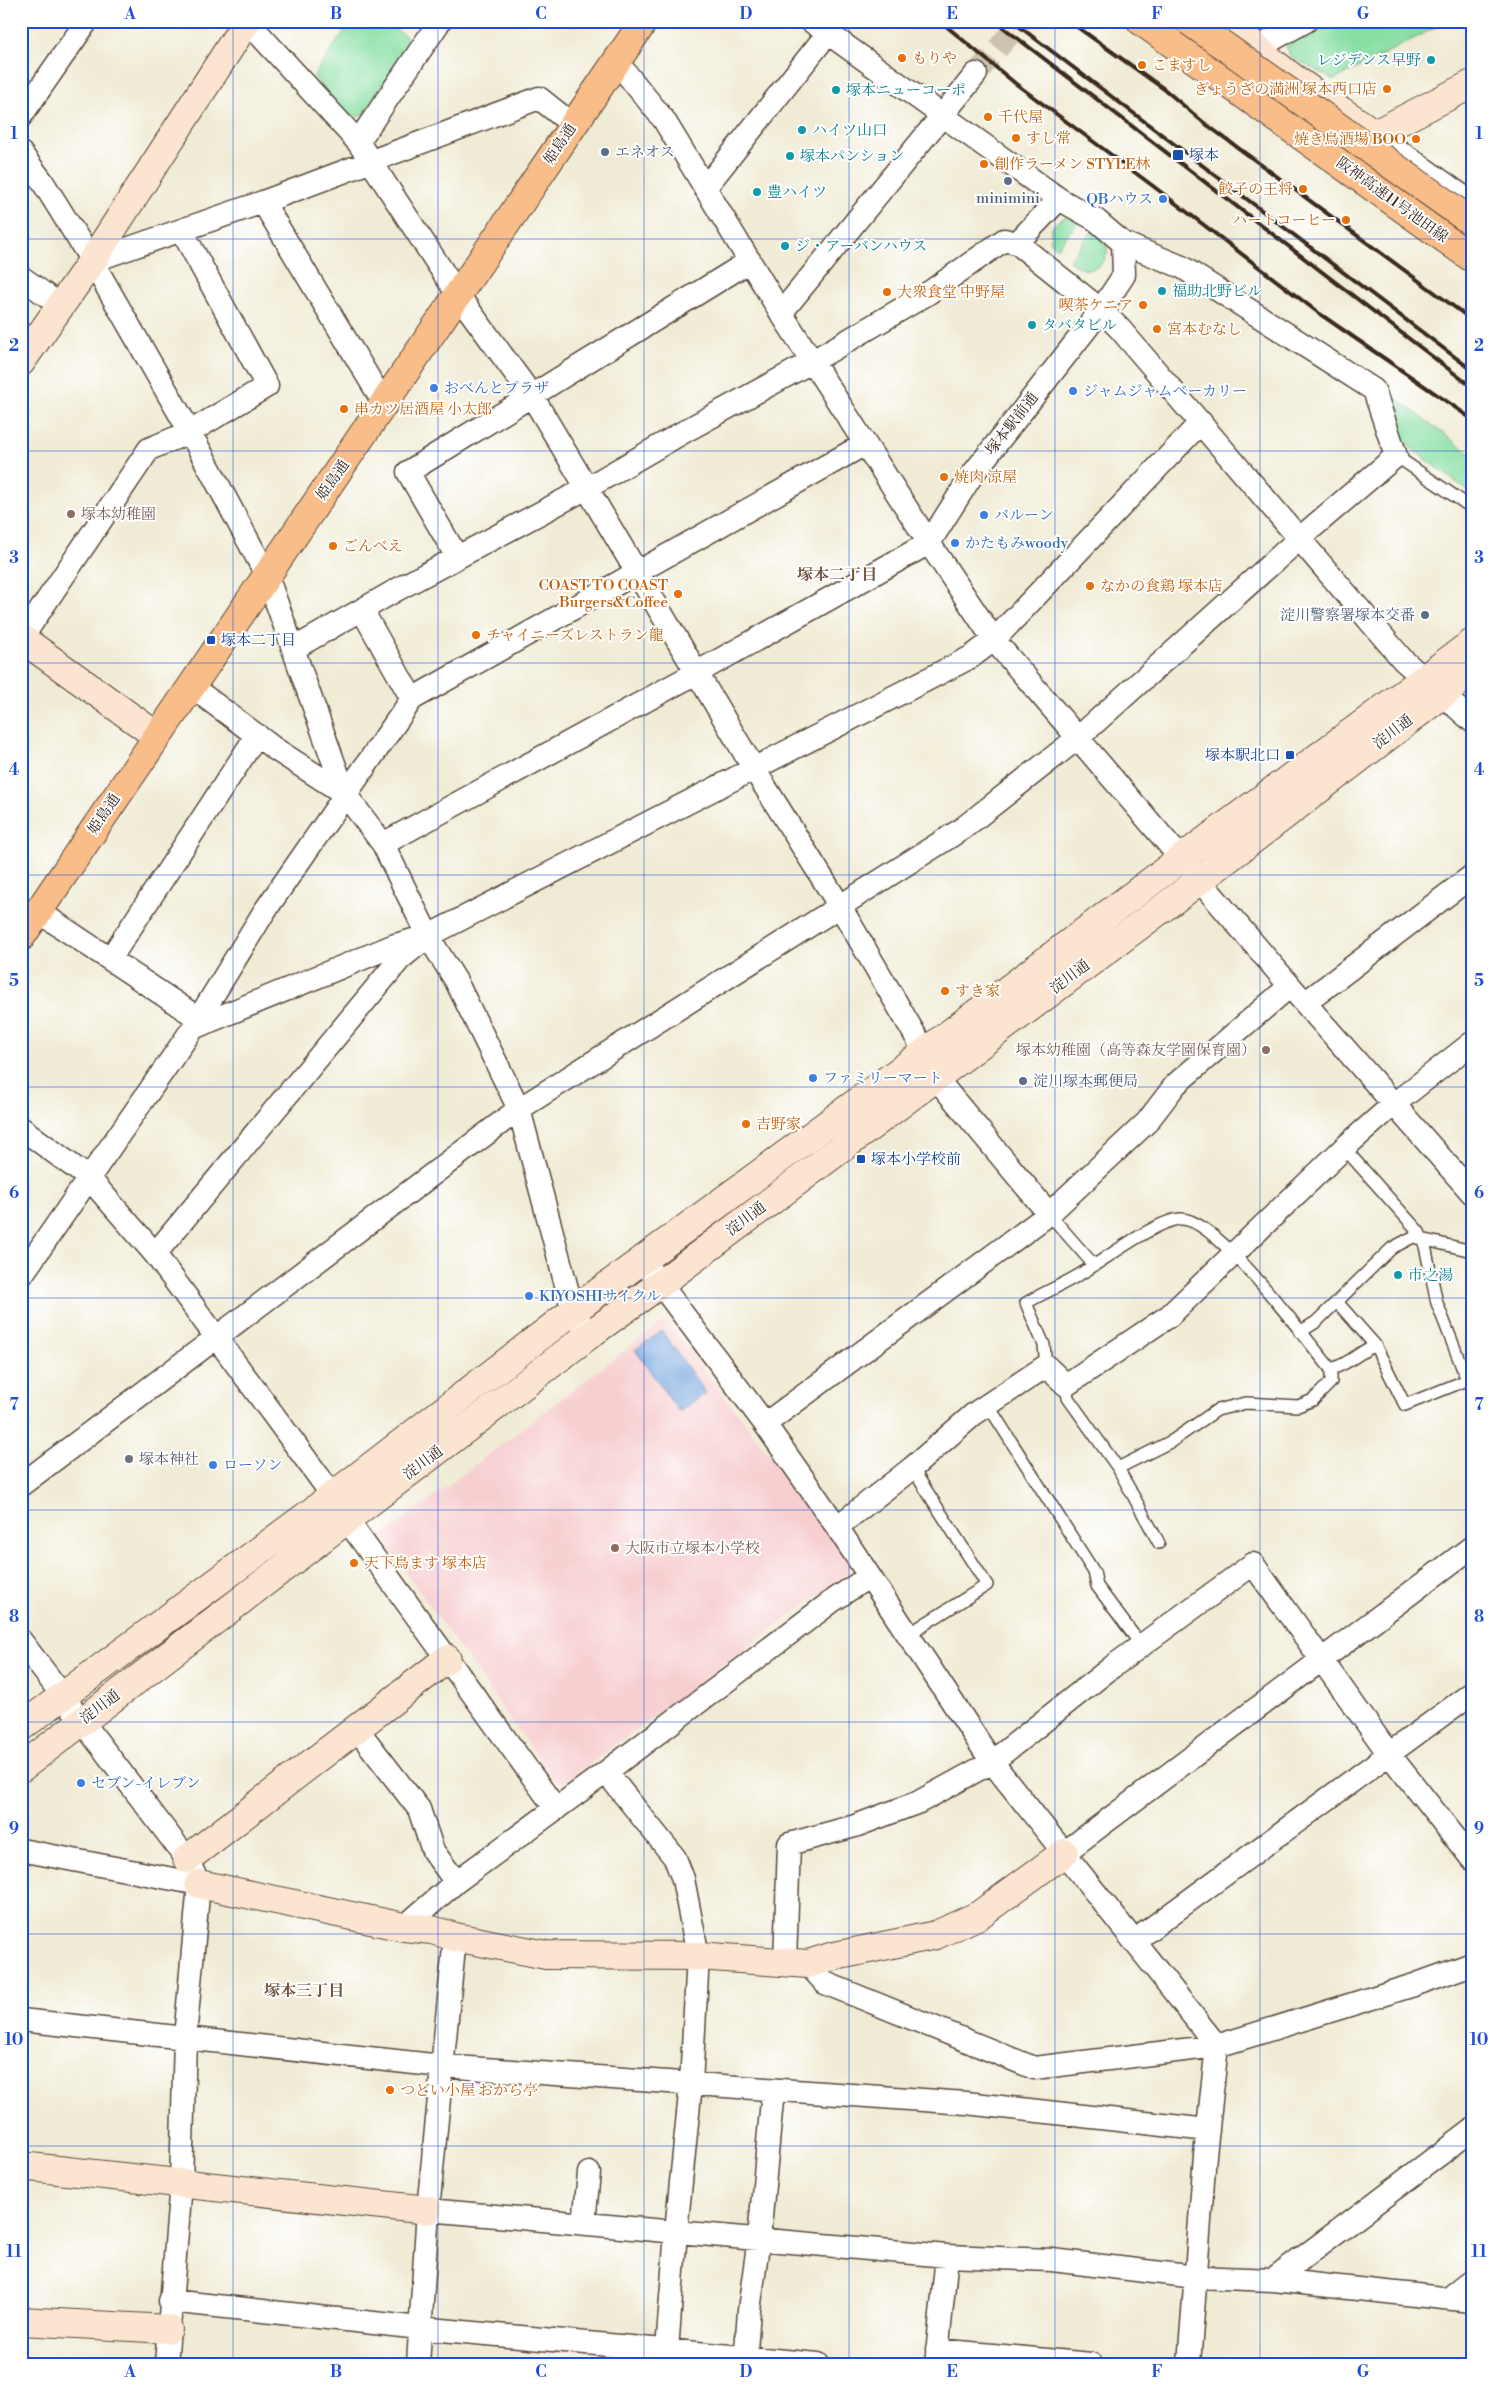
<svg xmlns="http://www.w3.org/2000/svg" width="1493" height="2385" viewBox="0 0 1493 2385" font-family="'Libre Bodoni','Noto Serif JP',serif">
<rect width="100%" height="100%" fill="#fff"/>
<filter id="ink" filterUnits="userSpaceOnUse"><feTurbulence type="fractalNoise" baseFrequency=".02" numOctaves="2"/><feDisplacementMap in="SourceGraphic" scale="10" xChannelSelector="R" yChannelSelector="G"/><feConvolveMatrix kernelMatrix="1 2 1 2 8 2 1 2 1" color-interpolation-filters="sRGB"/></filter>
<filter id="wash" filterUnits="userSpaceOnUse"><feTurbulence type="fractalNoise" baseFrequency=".0096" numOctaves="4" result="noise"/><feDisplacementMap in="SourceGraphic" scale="20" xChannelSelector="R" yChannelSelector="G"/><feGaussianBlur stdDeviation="1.12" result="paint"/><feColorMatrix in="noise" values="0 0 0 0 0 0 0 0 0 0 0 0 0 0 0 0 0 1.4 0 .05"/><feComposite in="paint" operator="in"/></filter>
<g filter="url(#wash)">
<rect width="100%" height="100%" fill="#f0ebd4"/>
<!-- built -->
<path fill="#f7cfd0" d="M662 1322 669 1324 851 1560 848 1573 564 1783 554 1781 381 1537Z"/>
<!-- green -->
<path fill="#86dea2" stroke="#608460" d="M351 21H383L412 40 362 116H349L313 77Z
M1329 21H1448L1334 80 1290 56 1286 44Z
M1069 216 1079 221 1057 248 1051 243C1048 228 1054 221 1069 216Z
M1092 231C1096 233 1100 235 1103 238 1115 252 1100 273 1083 269 1078 268 1073 263 1069 261Z
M1382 388 1472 455V494L1398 438Z"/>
<!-- water -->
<path fill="#76a5df" stroke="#58687e" d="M662 1331 706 1393 679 1412 635 1350Z"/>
</g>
<g filter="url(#ink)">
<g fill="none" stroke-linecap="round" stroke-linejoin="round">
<!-- street-tunnel -->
<path stroke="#ccc4b0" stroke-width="22" stroke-dasharray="22 11" stroke-linecap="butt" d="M976 74 1021 21"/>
<!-- lane casing -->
<g stroke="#564739" stroke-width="14">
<path id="lane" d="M1282 103 1337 145 1354 140
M1396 456 1472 508
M1344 1148 1419 1232 1425 1246 1437 1303 1467 1380
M1049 1214 1093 1264
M1337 1302 1375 1345
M1300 1332 1316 1322 1392 1248 1413 1237 1472 1251
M1046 1366 1044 1345 1026 1303C1043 1293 1060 1286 1077 1276 1101 1263 1154 1221 1180 1219 1215 1215 1307 1341 1331 1369
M1066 1385 1068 1398 1118 1468 1159 1543
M988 1405 1094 1572 1097 1586 1141 1645
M1118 1468 1172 1441 1217 1410 1246 1403 1298 1406 1313 1400 1331 1382V1369C1348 1365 1359 1352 1375 1345L1405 1405 1472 1378
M907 1635 987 1585 912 1468"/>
</g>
<!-- street casing -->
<g stroke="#564739" stroke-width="25">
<path id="street" d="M247 21 358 142 458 295 532 396 754 769 841 908 925 1052 935 1077 1049 1214
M1257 48 1306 21
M617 62 664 120 781 313 929 543 994 640 1290 986 1472 1193
M21 116 87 21
M1375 134 1472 203
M358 142 440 21
M21 153 42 181 92 261 190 432 267 576 345 794 383 844 428 936 456 981 519 1109 573 1311 589 1335
M705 188 828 33
M263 202 385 405
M1017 243 1059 199
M92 261 263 202 539 98 573 125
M21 277 61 306
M781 313 976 74
M457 557 408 472 750 261
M362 610 412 699
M21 639 149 449 190 432 267 386 182 231
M293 649 400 588 587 488 687 430 813 361 927 294 1004 240 1017 243 1101 310 1120 329 1403 660 1472 721
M192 687 275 749 345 794
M383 844 698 672 929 543 972 475 1101 310 1124 275 1123 243 1096 220 1059 199 811 21
M39 912 198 1018
M110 959 257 735
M1305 1003 1472 876
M193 1028 395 945 420 938
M21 1128 89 1178 155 1254 333 1496 347 1520 556 1809
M155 1254 400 959 428 936 971 657 994 640 1201 422
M650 1270 765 1424 837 1527 992 1762 1217 2046 1205 2155 1189 2364
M21 1276 193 1028 264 912 412 699 865 444
M765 1424 1049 1214 1147 1122 1176 1084 1290 986
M21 1485 519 1109 962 829 1079 737 1300 538 1396 456 1374 390 1182 267 1123 243
M837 1527 912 1468 974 1414 1046 1366 1066 1385 1169 1316 1344 1148 1394 1104 1472 1043
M21 1641 187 1859 199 1884 185 2038 181 2184 166 2364
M357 1729 419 1809 433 1851 456 1882
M606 1772 675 1858 683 1879 698 1956 691 2084 676 2231 666 2364
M21 1850 199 1884
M1064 1853 1472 1547
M404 1927 456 1882 606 1772 831 1602 868 1577
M1134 1941 1472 1693
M785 1963 789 1844 855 1826 919 1802 992 1762 1112 1667 1253 1564 1389 1754 1472 1859
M808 1964 825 1983 1034 2068 1217 2046 1414 1985 1472 1964
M21 2020 442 2066 966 2103 1208 2130
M428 2210 947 2256 1052 2260 1196 2277 1273 2280 1472 2301
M584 2223 589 2173
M1273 2280 1472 2130
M1449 2298 1472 2280
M170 2301 420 2328 818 2364
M937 2350 1091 2364
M418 2364 428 2210 455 1937
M745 2364 749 2310 759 2238 773 2090
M936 2364 947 2256"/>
</g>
<!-- secondary casing -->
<g stroke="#564739" stroke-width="30">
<path id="secondary" d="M1233 21C1257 60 1336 106 1375 134L1472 84
M21 362 92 261 247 21
M21 638 157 736
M21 1727 313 1511 573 1311 925 1052 1182 858 1472 643
M21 1768 589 1335 660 1284 1179 896 1472 672
M187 1859 447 1659
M199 1884 404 1927 432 1930 455 1937 546 1955 698 1956 808 1964 830 1957 936 1935 979 1915 1064 1853
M21 2166 428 2210
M21 2321 168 2329"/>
</g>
<!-- primary casing -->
<g stroke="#564739" stroke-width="30">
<path id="primary" d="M21 937 644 21"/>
</g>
<!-- highway casing -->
<g stroke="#564739" stroke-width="30">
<path id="highway" d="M1141 21 1472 258"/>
</g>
<!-- lane -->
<use href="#lane" stroke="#fff" stroke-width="11"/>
<!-- street -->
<use href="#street" stroke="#fff" stroke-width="22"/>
<!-- secondary -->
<use href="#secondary" stroke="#fce5d0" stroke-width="28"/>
<!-- primary -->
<use href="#primary" stroke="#f8bd89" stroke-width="28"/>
<!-- highway -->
<use href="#highway" stroke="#f8bd89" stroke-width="28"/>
<!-- rail -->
<path stroke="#3b2a1e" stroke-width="4" d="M940 21 1016 84 1153 186 1320 314 1472 419
M995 21 1472 387
M1012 21 1472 370
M1069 21 1164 89 1203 122 1472 320"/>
<!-- highway-bridge casing -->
<g stroke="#564739" stroke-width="30" stroke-linecap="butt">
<path id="highway-bridge" d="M1189 21 1472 222"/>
</g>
<!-- highway-bridge -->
<use href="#highway-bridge" stroke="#f8bd89" stroke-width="28"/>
</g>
</g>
<!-- grid -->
<path fill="none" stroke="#1d4ed8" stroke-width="1" stroke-opacity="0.55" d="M233 21V2364M438 21V2364M644 21V2364M849 21V2364M1055 21V2364M1260 21V2364M21 239H1472M21 451H1472M21 663H1472M21 875H1472M21 1087H1472M21 1298H1472M21 1510H1472M21 1722H1472M21 1934H1472M21 2146H1472"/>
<!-- markers -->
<g fill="#e8710a" stroke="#fff" stroke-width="2">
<circle cx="902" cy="58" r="5"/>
<circle cx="1142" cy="65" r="5"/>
<circle cx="1387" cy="89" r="5"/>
<circle cx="988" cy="117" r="5"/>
<circle cx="1016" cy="138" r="5"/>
<circle cx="1416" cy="139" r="5"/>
<circle cx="984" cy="164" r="5"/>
<circle cx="1303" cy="189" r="5"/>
<circle cx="1346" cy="220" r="5"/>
<circle cx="887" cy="292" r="5"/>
<circle cx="1143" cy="305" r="5"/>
<circle cx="1157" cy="329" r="5"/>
<circle cx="344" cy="409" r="5"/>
<circle cx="944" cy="477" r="5"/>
<circle cx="333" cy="546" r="5"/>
<circle cx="1090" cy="586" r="5"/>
<circle cx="678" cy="594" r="5"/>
<circle cx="476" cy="635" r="5"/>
<circle cx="945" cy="991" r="5"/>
<circle cx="746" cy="1124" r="5"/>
<circle cx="354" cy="1563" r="5"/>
<circle cx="390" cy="2090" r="5"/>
</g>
<g fill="#0f9aa8" stroke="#fff" stroke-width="2">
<circle cx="1431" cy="60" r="5"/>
<circle cx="836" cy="90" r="5"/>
<circle cx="802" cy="130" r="5"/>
<circle cx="790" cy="156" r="5"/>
<circle cx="757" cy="192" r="5"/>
<circle cx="785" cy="246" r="5"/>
<circle cx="1162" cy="291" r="5"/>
<circle cx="1032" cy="325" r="5"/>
<circle cx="1398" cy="1275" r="5"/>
</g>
<g fill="#5c6f8a" stroke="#fff" stroke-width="2">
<circle cx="605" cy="152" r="5"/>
<circle cx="1008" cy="181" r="5"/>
<circle cx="1425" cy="615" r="5"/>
<circle cx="1023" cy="1081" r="5"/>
</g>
<g fill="#1a4fb4" stroke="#fff" stroke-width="2">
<rect x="1172" y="149" width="12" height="12" rx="2.5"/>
<rect x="206" y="635" width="10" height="10" rx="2.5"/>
<rect x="1285" y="750" width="10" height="10" rx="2.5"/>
<rect x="856" y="1154" width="10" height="10" rx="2.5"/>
</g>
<g fill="#3f7fe0" stroke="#fff" stroke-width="2">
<circle cx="1163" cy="199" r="5"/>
<circle cx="434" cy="388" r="5"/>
<circle cx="1073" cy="391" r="5"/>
<circle cx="984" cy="515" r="5"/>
<circle cx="955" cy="543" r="5"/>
<circle cx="813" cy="1078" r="5"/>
<circle cx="529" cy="1296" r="5"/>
<circle cx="213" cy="1465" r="5"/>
<circle cx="81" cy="1783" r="5"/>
</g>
<g fill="#8d6e63" stroke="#fff" stroke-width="2">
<circle cx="71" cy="514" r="5"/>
<circle cx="1266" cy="1050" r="5"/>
<circle cx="615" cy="1548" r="5"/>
</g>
<circle fill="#6b7280" stroke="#fff" stroke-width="2" cx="129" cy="1459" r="5"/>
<g text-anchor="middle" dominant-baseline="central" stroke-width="4" stroke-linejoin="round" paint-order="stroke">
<!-- food labels -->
<g font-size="15" fill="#c56008" stroke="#fff" text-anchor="start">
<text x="912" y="58">もりや</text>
<text x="1152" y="65">こますし</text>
<text x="1377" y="89" text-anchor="end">ぎょうざの満洲 塚本西口店</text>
<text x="998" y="117">千代屋</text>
<text x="1026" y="138">すし常</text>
<text x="1406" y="139" text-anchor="end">焼き鳥酒場 BOO</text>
<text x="994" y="164">創作ラーメン STYLE林</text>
<text x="1293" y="189" text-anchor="end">餃子の王将</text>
<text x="1336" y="220" text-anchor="end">ハートコーヒー</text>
<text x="897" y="292">大衆食堂 中野屋</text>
<text x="1133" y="305" text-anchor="end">喫茶ケニア</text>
<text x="1167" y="329">宮本むなし</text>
<text x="354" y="409">串カツ居酒屋 小太郎</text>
<text x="954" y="477">焼肉 涼屋</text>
<text x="343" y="546">ごんべえ</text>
<text x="668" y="585" text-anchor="end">COAST TO COAST<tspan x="668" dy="17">Burgers&amp;Coffee</tspan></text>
<text x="1100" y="586">なかの食鶏 塚本店</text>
<text x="486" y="635">チャイニーズレストラン龍</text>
<text x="955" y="991">すき家</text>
<text x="756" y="1124">吉野家</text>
<text x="364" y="1563">天下鳥ます 塚本店</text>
<text x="400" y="2090">つどい小屋 おから亭</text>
</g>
<!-- culture labels -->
<g font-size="15" fill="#0d838f" stroke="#fff" text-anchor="start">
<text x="1421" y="60" text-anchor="end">レジデンス早野</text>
<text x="846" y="90">塚本ニューコーポ</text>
<text x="812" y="130">ハイツ山口</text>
<text x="800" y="156">塚本パンション</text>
<text x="767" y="192">豊ハイツ</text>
<text x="795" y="246">ジ・アーバンハウス</text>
<text x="1172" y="291">福助北野ビル</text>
<text x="1042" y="325">タバタビル</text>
<text x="1408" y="1275">市之湯</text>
</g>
<!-- street labels -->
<g font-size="15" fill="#3b2a1e" stroke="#fff">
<text transform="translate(560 144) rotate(-56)">姫島通</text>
<text transform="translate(1392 200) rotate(36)">阪神高速11号池田線</text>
<text transform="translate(1012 424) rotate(-52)">塚本駅前通</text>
<text transform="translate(333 480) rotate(-55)">姫島通</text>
<text transform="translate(1393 732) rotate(-38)">淀川通</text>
<text transform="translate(104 814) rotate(-56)">姫島通</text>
<text transform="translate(1070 977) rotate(-37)">淀川通</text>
<text transform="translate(746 1219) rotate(-37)">淀川通</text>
<text transform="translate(423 1463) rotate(-37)">淀川通</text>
<text transform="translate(100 1707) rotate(-37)">淀川通</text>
</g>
<!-- service labels -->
<g font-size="15" fill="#4e5e75" stroke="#fff" text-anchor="start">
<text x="615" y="152">エネオス</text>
<text x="1008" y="198" text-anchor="middle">minimini</text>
<text x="1415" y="615" text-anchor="end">淀川警察署塚本交番</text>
<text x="1033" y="1081">淀川塚本郵便局</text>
</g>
<!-- transit labels -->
<g font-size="15" fill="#164399" stroke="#fff" text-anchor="start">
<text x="1189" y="155">塚本</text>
<text x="221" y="640">塚本二丁目</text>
<text x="1280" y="755" text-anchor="end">塚本駅北口</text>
<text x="871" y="1159">塚本小学校前</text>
</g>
<!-- shop labels -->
<g font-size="15" fill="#366cbe" stroke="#fff" text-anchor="start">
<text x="1153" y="199" text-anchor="end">QBハウス</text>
<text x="444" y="388">おべんとプラザ</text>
<text x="1083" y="391">ジャムジャムベーカリー</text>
<text x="994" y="515">バルーン</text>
<text x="965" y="543">かたもみwoody</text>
<text x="823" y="1078">ファミリーマート</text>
<text x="539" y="1296">KIYOSHIサイクル</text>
<text x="223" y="1465">ローソン</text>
<text x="91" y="1783">セブン-イレブン</text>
</g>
<!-- education labels -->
<g font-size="15" fill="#785e54" stroke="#fff" text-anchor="start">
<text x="81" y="514">塚本幼稚園</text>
<text x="1256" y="1050" text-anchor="end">塚本幼稚園（高等森友学園保育園）</text>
<text x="625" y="1548">大阪市立塚本小学校</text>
</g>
<!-- worship labels -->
<g font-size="15" fill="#5b616d" stroke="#fff" text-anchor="start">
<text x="139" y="1459">塚本神社</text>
</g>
<!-- neighbourhood labels -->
<g font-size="16" font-weight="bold" fill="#745340" stroke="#fff">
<text x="837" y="575">塚本二丁目</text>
<text x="304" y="1991">塚本三丁目</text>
</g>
</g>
<!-- margin -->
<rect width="1493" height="2385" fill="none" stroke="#fff" stroke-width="55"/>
<rect x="28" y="28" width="1438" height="2330" fill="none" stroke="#1d4ed8" stroke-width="2"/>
<g font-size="16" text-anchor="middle" font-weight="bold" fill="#1d4ed8">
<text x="130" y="19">A</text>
<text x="336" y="19">B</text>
<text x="541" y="19">C</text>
<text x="746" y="19">D</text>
<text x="952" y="19">E</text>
<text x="1157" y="19">F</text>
<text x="1363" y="19">G</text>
<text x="14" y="139">1</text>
<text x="1479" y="139">1</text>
<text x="14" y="351">2</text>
<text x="1479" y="351">2</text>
<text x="14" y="563">3</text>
<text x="1479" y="563">3</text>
<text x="14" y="775">4</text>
<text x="1479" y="775">4</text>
<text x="14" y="986">5</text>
<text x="1479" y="986">5</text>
<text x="14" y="1198">6</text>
<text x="1479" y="1198">6</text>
<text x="14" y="1410">7</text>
<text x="1479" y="1410">7</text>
<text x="14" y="1622">8</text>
<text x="1479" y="1622">8</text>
<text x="14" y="1834">9</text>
<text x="1479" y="1834">9</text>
<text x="14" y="2045">10</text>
<text x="1479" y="2045">10</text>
<text x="14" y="2257">11</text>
<text x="1479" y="2257">11</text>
<text x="130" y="2377">A</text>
<text x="336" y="2377">B</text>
<text x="541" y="2377">C</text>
<text x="746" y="2377">D</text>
<text x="952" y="2377">E</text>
<text x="1157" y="2377">F</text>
<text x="1363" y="2377">G</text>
</g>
</svg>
